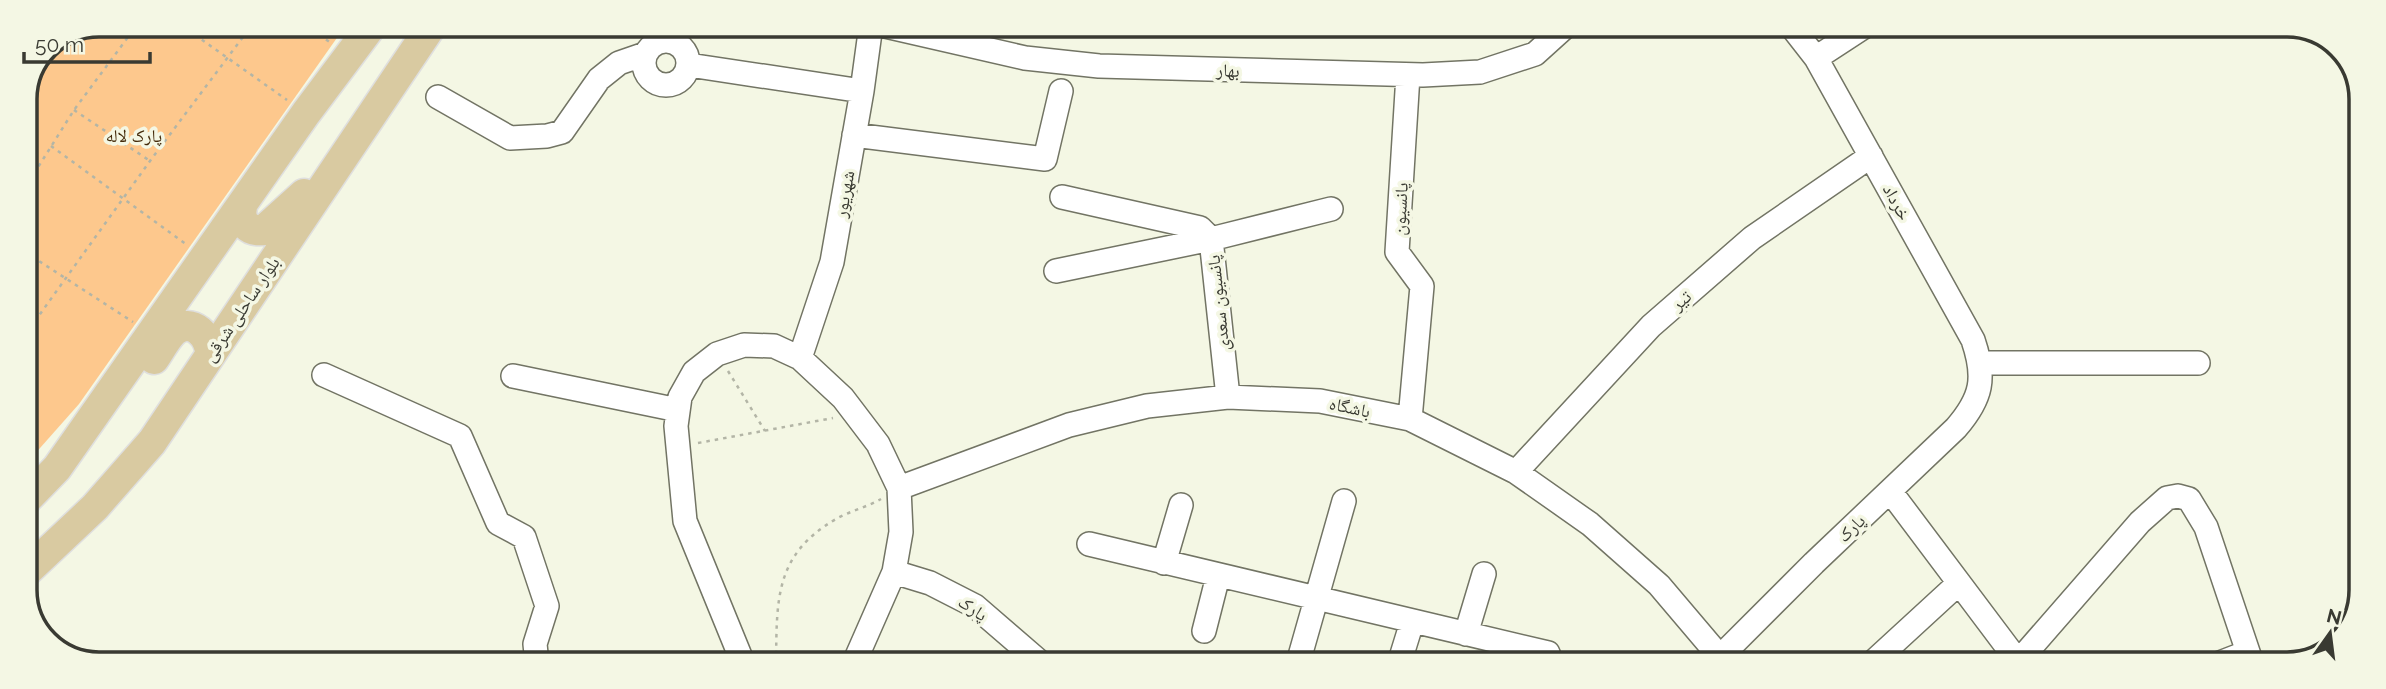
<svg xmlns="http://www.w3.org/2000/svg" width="2386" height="689" viewBox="0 0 2386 689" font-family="Raleway,'Noto Naskh Arabic',sans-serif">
<rect width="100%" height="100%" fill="#f4f7e4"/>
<!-- green -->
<path fill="#fdc88d" d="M98 25H346L79 404 25 465V98L46 46Z"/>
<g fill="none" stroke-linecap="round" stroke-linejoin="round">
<!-- minor casing -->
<g stroke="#727464" stroke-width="26">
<path id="minor" d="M881 25 1025 58 1099 66 1423 75 1480 72 1535 54 1566 26
M644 63a22 22 0 1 1 44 0a22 22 0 1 1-44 0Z
M1816 58 1865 26
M689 65 862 91
M1408 75 1397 252 1422 286 1410 419
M438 97 510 138 547 136 562 132 599 79 619 63 645 54
M854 135 1045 159 1061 91
M1062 197 1200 228 1211 239 1228 397
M1056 271 1211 239 1331 209
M800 358 832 262 862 91 871 25
M1981 363H2198
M324 375 460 436 498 523 524 537 547 606 535 644 537 663
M513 376 678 410
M1516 472 1651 326 1752 238 1871 156
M899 488 1069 425 1147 406 1228 397 1320 401 1410 419 1516 472 1590 524 1659 585 1726 664
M1890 491 2020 664
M1089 544 1548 653
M1164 563 1181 505
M894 572 930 583 975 606 1041 663
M1204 631 1218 576
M1466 634 1484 574
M2018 662 2140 522 2167 498 2178 496 2189 499 2206 527 2252 664
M743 663 685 521 676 426 680 397 694 372 717 354 744 345 774 346 800 358 843 398 878 444 899 488 901 532 894 572 854 663
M1298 663 1344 501
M1399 664 1412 622
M1713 664 1814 563 1956 428C1982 398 1986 378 1973 340L1816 58 1791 26
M1874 664 1873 662 1959 583
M2217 664 2248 652"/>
</g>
<!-- major casing -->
<g stroke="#dfdfde" stroke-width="33">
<path id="major" d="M242 207C239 222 248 232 264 230L304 194
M154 359C160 351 166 338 174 331 192 316 211 337 210 355
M25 501 57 468 306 113 372 25
M25 573 95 507 152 442 432 25"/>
</g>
<!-- path -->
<path stroke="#b3b5a6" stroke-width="2.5" stroke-dasharray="3.5 5" stroke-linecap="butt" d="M181 25 287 100
M305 25 331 43
M74 110 150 161
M51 146 187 245
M25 188 74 110 137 25
M25 252 133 322
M25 335 150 161 252 25
M728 371 765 431
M698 443 833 418
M776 663C777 600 774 555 836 519 850 511 867 507 881 499"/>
<!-- minor -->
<use href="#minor" stroke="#fff" stroke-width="23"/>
<!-- major -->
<use href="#major" stroke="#d9caa1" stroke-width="30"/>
</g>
<g text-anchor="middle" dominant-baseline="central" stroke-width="7" stroke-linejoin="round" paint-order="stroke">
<!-- street labels -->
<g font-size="18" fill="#393a32" stroke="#f4f7e4">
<text transform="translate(1228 70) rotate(2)">بهار</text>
<text transform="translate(844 194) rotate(-80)">شهریور</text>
<text transform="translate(1897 202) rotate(61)">خرداد</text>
<text transform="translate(1400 209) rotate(-87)">پانسیون</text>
<text transform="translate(1681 300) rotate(-41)">تیر</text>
<text transform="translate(1218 303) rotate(-96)">پانسیون سعدی</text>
<text transform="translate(241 309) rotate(-56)">بلوار ساحلی شرقی</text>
<text transform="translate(1350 407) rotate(12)">باشگاه</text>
<text transform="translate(1851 528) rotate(-44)">پارک</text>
<text transform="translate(973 608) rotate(34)">پارک</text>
</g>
<!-- park labels -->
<g font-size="18" fill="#442b0a" stroke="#f4f7e4">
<text x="134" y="135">پارک لاله</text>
</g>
</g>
<!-- crop -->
<path d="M0 0H2386V689H0ZM99 37H2287A62 62 0 0 1 2349 99V590A62 62 0 0 1 2287 652H99A62 62 0 0 1 37 590V99A62 62 0 0 1 99 37Z" fill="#f4f7e4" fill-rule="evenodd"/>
<path fill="none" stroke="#393a32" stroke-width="3.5" d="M99 37H2287A62 62 0 0 1 2349 99V590A62 62 0 0 1 2287 652H99A62 62 0 0 1 37 590V99A62 62 0 0 1 99 37Z"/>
<!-- north arrow -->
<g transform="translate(2330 633) rotate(14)" stroke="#f4f7e4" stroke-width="5" paint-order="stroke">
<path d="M0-5L12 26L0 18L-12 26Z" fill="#393a32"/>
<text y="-10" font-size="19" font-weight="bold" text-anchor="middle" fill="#393a32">N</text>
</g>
<!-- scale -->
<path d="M24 52v10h126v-10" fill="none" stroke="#393a32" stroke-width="3.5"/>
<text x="35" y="52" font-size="21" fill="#393a32" stroke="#f4f7e4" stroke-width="5" paint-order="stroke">50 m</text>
</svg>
